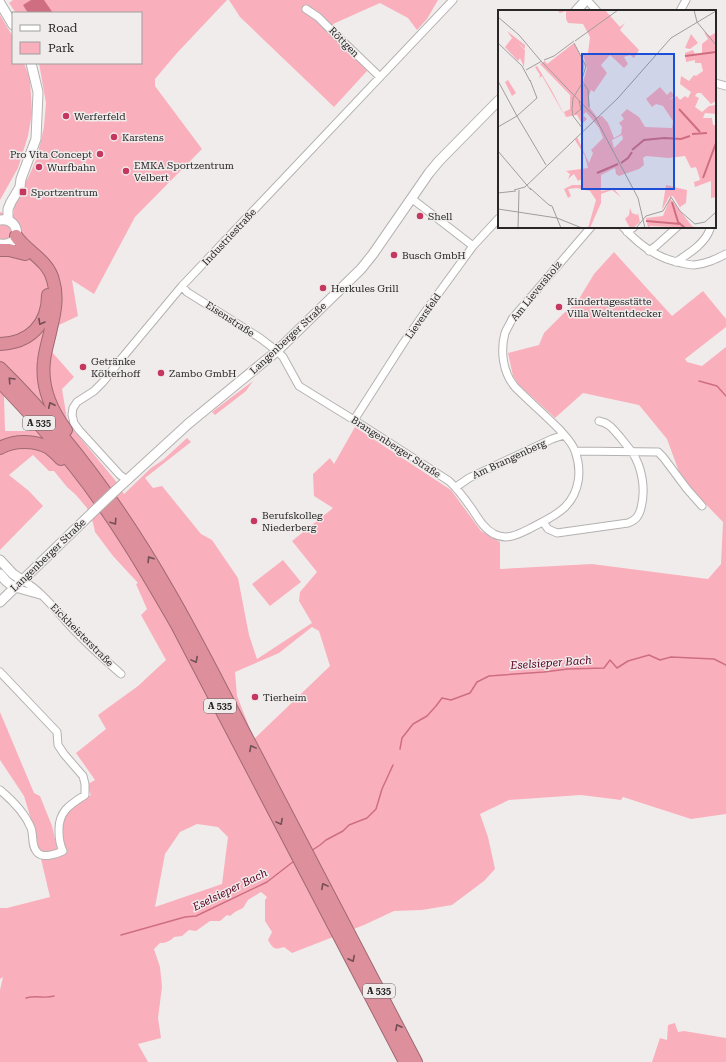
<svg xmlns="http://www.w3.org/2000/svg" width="726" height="1062" viewBox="0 0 726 1062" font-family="'Roboto Serif',serif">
<rect width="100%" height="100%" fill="#f0ecec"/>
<!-- green -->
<path fill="#fab0bc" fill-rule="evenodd" d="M13 0H227L177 53 155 79V86L202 149 135 217 94 294 72 280 78 316 59 325 52 352 74 377 62 389 67 419 72 428 115 480 124 494 151 468 163 460 187 438 191 442 145 478 153 488 162 486 201 534 212 540 238 578 249 635 257 659 312 623 299 601 300 592 317 572 292 541 333 508 314 496 313 474 330 458 334 464 355 427 451 490 481 531 500 542V569L592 564 708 579 721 564 723 522 682 480 667 439 639 405 583 393 555 418 519 385 513 376 508 353 539 345 544 333 564 313 576 304 594 274 614 252 672 316 703 291 726 319V327L685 359 687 362 702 366 726 347V814L691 819 623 797 621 800 581 795 509 800 480 814 488 837 495 869 484 881 452 905 422 910 394 911 364 925 292 953 284 947C275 950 273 949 268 940L272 932 265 921V900L267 897 261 892 248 900 243 908 235 912 230 916 227 915 220 921H210L196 931 189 930 182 936 174 937C170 941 166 943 160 943L154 949 160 967 162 987 158 1018 161 1038 138 1044 148 1062H0V990L3 977 0 979V908H7L50 897 41 859 37 849 34 829 24 796 0 760V712L34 793 40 796 52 826 59 856 66 853 62 846 61 821 74 804 91 795 88 788V784L95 780 76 753 106 729 98 715 138 686 166 660 141 615 147 609 136 584 138 583 113 556 95 532 93 523 87 508 76 495 67 487 54 471H49L33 455 9 475 29 491 43 506 0 550V212L13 216 16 197 28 178 36 160 41 141 44 126 46 103 39 63H141V13H16L9 3ZM4 395 28 420 29 431H5ZM312 627 319 631 330 666 254 739 237 696 235 672 279 653ZM197 824 218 827 228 837 222 884 155 907 165 854 180 832Z
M229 0H438L427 19 417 30 408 18 380 3 333 24 367 71 334 107 240 17Z
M0 15 13 37V63H24L30 79 32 113 28 136 18 168 0 200Z
M253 381 246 391 215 415 212 412Z
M283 560 301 582 270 606 252 584Z
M675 1023 678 1032 684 1031 726 1038V1062H652L660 1038 667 1040 668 1025Z"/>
<!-- water -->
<path fill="#cf6e81" d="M31 0H44L53 13H28L23 5Z"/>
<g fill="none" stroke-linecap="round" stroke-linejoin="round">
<!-- stream -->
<path stroke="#cf6e81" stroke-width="1.5" d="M699 381 717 386 726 396
M400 749 402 738 413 724 427 716 436 706 442 698 451 700 470 693 477 682 489 676 544 672 568 669 604 668 610 660 617 668 628 661 649 655 660 660 671 657 714 659 726 665
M311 851 320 845 326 840 343 831 349 825 367 818 376 809 382 789 393 765
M121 935 185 917 196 916 267 882 294 861
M26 998C36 995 45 999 54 996"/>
<!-- street casing -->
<g stroke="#b5b1b1" stroke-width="9">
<path id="street" d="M587 0 597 11
M306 9 318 17 328 27 380 77
M680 11 686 0
M715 83 726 86
M411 198 473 246
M623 227C639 245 657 259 682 263 686 264 690 265 694 265 706 264 716 259 726 254
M627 232 634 227
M649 251 656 246 677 227
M676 262C688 254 705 244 710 229
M182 286 187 292 260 338 277 351 283 357 299 386 354 420 449 481C458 489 465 499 472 509 478 518 484 529 494 534 507 541 519 534 531 528 542 522 556 516 565 507 580 492 582 470 575 451 572 442 565 436 559 429 545 415 529 401 515 387 503 373 500 351 505 333 507 328 510 324 512 319L591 227
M354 420 404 342 430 305 473 246 499 218
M575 451 658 452 663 457 687 489 702 506
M127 480 120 475 79 430 74 423 72 415 73 408 77 402 94 391 103 382 122 358 182 286 453 0
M456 487 469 478 552 439 564 435
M543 522 548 529 557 533 628 523C636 520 639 516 641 508 646 489 642 467 632 452 628 447 624 442 620 437 613 429 609 423 599 421
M22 580C40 590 52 606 65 620 82 640 102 657 121 674
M15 588 40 595
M0 672 57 732 58 745 64 754 83 776 85 784V795C69 805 58 812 59 832 59 839 60 845 63 851 57 854 42 859 37 852 31 846 34 836 31 828 25 813 12 800 0 790"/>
</g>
<!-- secondary casing -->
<g stroke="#b5b1b1" stroke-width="11">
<path id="secondary" d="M0 3 13 25
M576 11 586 0
M0 220C22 217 22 248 0 244
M8 220V209L11 202 20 187 21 179 36 139 38 92 31 63
M115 491 188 424 277 351 361 269 373 254 429 173 439 161 499 100
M0 560 13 574 22 580
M0 574 6 581 15 588
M0 602 95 510"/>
</g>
<!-- highway casing -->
<g stroke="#9e6a73" stroke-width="14">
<path id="highway" d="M16 236C27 252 48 260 53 280 58 296 55 312 51 328 49 339 45 350 44 361 41 386 51 410 66 430
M0 250H9L25 254
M0 344C29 343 48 325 48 295
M0 368C67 434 123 511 169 592 197 640 222 691 248 740 304 847 360 954 416 1062
M0 382C26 409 51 437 74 466 114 516 146 571 177 625L405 1062
M0 448C14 440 35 440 49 448 53 451 57 455 61 459"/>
</g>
<!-- street -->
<use href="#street" stroke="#fff" stroke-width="7"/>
<!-- secondary -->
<use href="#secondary" stroke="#fff" stroke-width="9"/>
<!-- highway -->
<use href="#highway" stroke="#de8f9c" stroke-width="12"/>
<!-- secondary-bridge casing -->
<g stroke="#b5b1b1" stroke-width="11" stroke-linecap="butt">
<path id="secondary-bridge" d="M95 510 115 491"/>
</g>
<!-- secondary-bridge -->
<use href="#secondary-bridge" stroke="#fff" stroke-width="9"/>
</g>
<!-- one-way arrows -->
<defs><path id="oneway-chevron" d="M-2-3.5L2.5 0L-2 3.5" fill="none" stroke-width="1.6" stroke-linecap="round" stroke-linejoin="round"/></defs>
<g stroke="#715056">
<use href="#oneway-chevron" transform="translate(41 322) rotate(120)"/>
<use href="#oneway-chevron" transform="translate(11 380) rotate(-133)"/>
<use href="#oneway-chevron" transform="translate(51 405) rotate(-115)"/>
<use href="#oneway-chevron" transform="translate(114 522) rotate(56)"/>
<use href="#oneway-chevron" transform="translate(150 559) rotate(-122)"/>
<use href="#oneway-chevron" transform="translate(195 660) rotate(62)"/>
<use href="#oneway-chevron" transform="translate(252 748) rotate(-118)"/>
<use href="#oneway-chevron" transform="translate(280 822) rotate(62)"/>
<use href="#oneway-chevron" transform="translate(324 886) rotate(-118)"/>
<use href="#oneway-chevron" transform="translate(352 959) rotate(63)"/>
<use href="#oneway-chevron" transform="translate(398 1027) rotate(-117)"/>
</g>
<!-- markers -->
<g fill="#c5375f" stroke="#f0ecec" stroke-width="1.5">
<circle cx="66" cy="116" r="4"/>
<circle cx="114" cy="137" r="4"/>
<circle cx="100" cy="154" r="4"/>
<circle cx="39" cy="167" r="4"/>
<circle cx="126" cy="171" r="4"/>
<rect x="19" y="188" width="8" height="8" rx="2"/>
<circle cx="420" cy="216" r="4"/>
<circle cx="394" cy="255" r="4"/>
<circle cx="323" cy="288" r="4"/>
<circle cx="559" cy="307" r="4"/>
<circle cx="83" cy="367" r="4"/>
<circle cx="161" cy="373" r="4"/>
<circle cx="254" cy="521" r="4"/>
<circle cx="255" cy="697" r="4"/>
</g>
<g text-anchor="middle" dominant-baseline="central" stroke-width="3" stroke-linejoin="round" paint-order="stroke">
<!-- shield labels -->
<g fill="#f0ecec" stroke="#646162" stroke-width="1">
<rect x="23" y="416" width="32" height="14" rx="3"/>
<rect x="204" y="699" width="32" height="14" rx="3"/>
<rect x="363" y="984" width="32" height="14" rx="3"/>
</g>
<g font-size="9" font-weight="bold" fill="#282627">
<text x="39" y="423">A 535</text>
<text x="220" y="706">A 535</text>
<text x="379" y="991">A 535</text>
</g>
<!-- street labels -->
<g font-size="10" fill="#282627" stroke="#f0ecec">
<text transform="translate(344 42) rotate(45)">Röttgen</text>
<text transform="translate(229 237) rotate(-47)">Industriestraße</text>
<text transform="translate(536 291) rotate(-51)">Am Lieversholz</text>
<text transform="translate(423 316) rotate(-55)">Lieversfeld</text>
<text transform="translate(230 319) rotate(33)">Eisenstraße</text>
<text transform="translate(288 338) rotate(-43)">Langenberger Straße</text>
<text transform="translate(396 447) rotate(33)">Brangenberger Straße</text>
<text transform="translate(509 459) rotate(-25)">Am Brangenberg</text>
<text transform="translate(48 555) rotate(-44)">Langenberger Straße</text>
<text transform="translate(82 635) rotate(45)">Eickheisterstraße</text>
</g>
<!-- poi labels -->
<g font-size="10" fill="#282627" stroke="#f0ecec" text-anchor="start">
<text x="74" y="116">Werferfeld</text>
<text x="122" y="137">Karstens</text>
<text x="92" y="154" text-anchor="end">Pro Vita Concept</text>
<text x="134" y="165">EMKA Sportzentrum<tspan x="134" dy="12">Velbert</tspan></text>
<text x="47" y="167">Wurfbahn</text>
<text x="31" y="192">Sportzentrum</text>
<text x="428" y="216">Shell</text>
<text x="402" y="255">Busch GmbH</text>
<text x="331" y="288">Herkules Grill</text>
<text x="567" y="301">Kindertagesstätte<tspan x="567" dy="12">Villa Weltentdecker</tspan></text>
<text x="91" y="361">Getränke<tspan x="91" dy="12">Költerhoff</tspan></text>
<text x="169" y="373">Zambo GmbH</text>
<text x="262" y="515">Berufskolleg<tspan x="262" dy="12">Niederberg</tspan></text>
<text x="263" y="697">Tierheim</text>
</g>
<!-- water labels -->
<g font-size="11" font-style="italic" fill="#5d0022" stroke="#f0ecec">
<text transform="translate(551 663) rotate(-4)">Eselsieper Bach</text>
<text transform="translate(230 890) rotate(-26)">Eselsieper Bach</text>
</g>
</g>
<!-- overview -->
<g transform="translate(498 10)">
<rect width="218" height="218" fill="#f0ecec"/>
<path d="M59 0H107L122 17 127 13 122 20 141 40 136 48 132 45 126 47 130 54 126 58 112 45 103 55 109 63 96 82 93 80 91 86 92 98 99 107 104 106 110 113 116 128 123 124 124 117 121 113 126 109 123 105 129 99 141 107 147 117 174 118 175 111 165 96 158 94 154 97 148 89 162 77 169 85 173 81 176 86 171 90 179 86 182 90 187 86 190 88 193 82 182 74 183 66 191 71 196 65 198 66 205 61 203 53H197V50L188 52 187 43 195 40 197 44 204 43V34L210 29 206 22 212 26 217 23 218 91 213 94 203 83H199L197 86 201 88 197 97 204 102 211 96 218 95V104L207 103 205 108H214L215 115H218V187L213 188V171L197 177 196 172 202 170 201 166 198 157 193 158 187 146 171 148 148 146 145 148 146 155 141 159 121 166 118 164 117 158 103 165V181L116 179 123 187 114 180 103 184V193L92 218H90L98 190 92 181 79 178 70 179 73 186 70 188 66 179 74 175H83L84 169 80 171 76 164 70 169 72 164 68 161 90 158 87 146 77 130 79 127 91 153 95 143 93 140 105 128 101 118 88 102 85 105 89 109 84 114 79 105 68 107 66 102 72 99V85L42 54 47 51 49 54 76 33 87 54 83 71 85 72 89 58 85 45 90 43 92 27 85 14 70 13 68 9V1L62 3ZM124 125 125 129 116 138 114 130ZM9 21 27 35V39L20 33 27 40 26 57 22 48 20 51 7 37 14 28ZM193 24 200 33 192 39 187 38ZM39 56 54 81 68 108 44 66 41 68 42 65 37 57ZM10 70 18 83 14 86 7 72ZM168 175 189 180 188 193 182 197 184 201 175 186 171 187 164 200ZM172 188 194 216 198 218 152 216 150 218 148 208 165 206ZM132 198 134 203 139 205 140 203 142 212 135 218H132L127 209 131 205Z" fill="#fab0bc" fill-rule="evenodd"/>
<path fill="none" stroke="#cf6e81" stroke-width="2" d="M187 46 218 42M181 99 202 122M194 124 209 123M134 140 146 130 166 128 183 129 192 126M123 153 130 148 134 142M99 163 120 154M205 168 218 133M174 192 180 212 187 218M148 211 183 214"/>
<path fill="none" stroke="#a09d9d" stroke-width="1" d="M196 0 199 12 218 35M0 7 21 25 42 50 97 107 140 188 147 218M77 31 120 0M0 33 24 56 32 71M76 33 88 56 83 72M46 50 56 46 76 31M28 60 44 51M32 70 39 88 19 106 48 155M0 71 19 106 0 117M85 72 75 88 74 99 75 106 85 119M86 74 90 80 91 97M77 104 83 99 81 91M0 141 33 180M32 178 51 195M16 180 27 177 120 88 173 28 218 1M0 183 18 181M51 195 54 196 63 218M0 199 59 208M59 208 84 218M20 218 21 180M138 218 148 206 165 201 173 187 182 201 197 214 207 212 218 202"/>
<path fill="#1d4ed8" fill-opacity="0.15" stroke="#1d4ed8" stroke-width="2" d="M84 44H176V179H84Z"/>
<rect width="218" height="218" fill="none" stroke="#282627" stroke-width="2"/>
</g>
<!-- legend -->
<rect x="12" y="12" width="130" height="52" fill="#f0ecec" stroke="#a09d9d"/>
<rect x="20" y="25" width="20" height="6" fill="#ffffff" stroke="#a09d9d"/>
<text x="48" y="32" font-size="12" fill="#282627">Road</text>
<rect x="20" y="42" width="20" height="12" fill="#fab0bc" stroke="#a09d9d"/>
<text x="48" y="52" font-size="12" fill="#282627">Park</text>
</svg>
